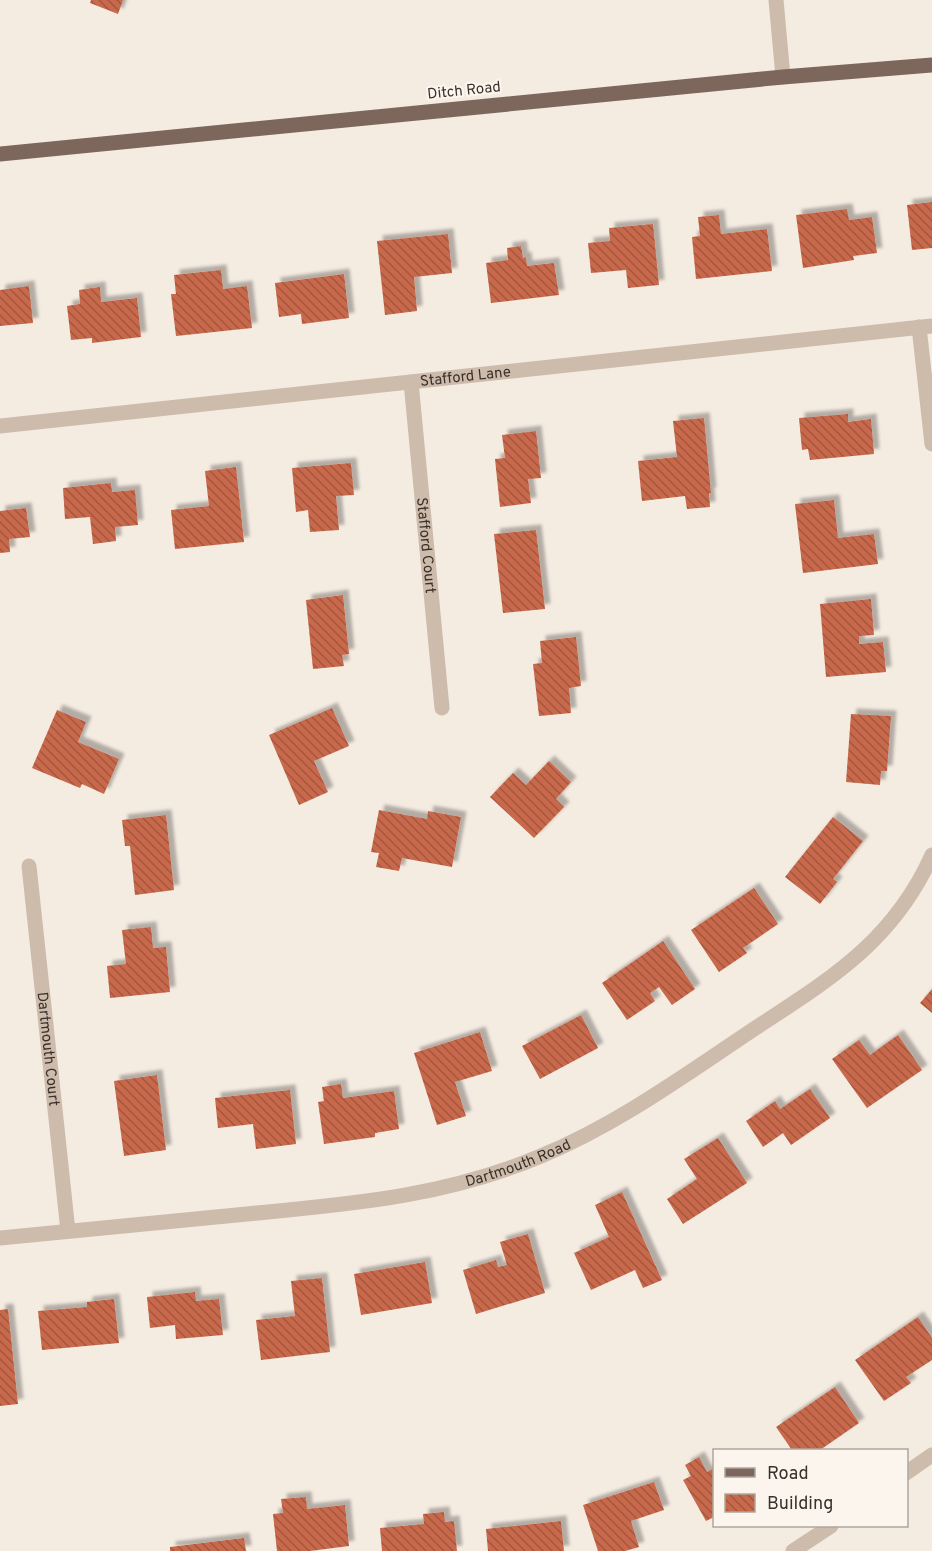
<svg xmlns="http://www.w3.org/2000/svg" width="932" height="1551" font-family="Overpass,sans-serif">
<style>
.building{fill:url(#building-back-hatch);filter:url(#shadow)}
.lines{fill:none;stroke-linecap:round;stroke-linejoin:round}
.minor{stroke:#cdbbac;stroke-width:15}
.major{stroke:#7d675c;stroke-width:15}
.labels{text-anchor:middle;stroke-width:4.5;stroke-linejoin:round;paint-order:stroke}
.street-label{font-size:15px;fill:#3b302b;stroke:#fbf5ee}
</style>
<defs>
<pattern id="building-back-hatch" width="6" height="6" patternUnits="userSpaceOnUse" patternTransform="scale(1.5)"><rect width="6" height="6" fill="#c8694b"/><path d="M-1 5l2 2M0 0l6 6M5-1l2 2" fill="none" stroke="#a4573f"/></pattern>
<filter id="shadow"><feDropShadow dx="5.5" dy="-5.5" stdDeviation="1.5" flood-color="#0004"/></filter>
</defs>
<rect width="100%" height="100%" fill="#f4ebe1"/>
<path class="building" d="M91 0H123L118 14 90 3Z
M932 202V248L912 250 907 205Z
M847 209 849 220 872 217 877 253 853 256 854 260 803 268 796 215Z
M719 215 721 234 767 229 772 271 696 279 692 237 700 236 698 217Z
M653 224 659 285 628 288 626 270 591 273 588 243 610 241 609 228Z
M448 234 452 273 414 277 417 311 385 315 377 241Z
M521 246 523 258 526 257 527 266 554 263 559 295 491 303 486 263 508 260 507 248Z
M221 270 223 289 247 286 252 328 176 336 171 294H176L174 275Z
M344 274 349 318 302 324 301 314 279 317 275 283Z
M29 286 33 323 0 326V290Z
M100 287 101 302 137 298 141 337 92 343V338L71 340 67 306 80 304 79 290Z
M848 414V422L871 419 874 454 810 460 808 449 802 450 799 418Z
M704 418 711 493H709L710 507 687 509 685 496 642 501 638 461 677 457 673 421Z
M536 431 541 478 528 479 531 503 500 507 495 459 505 458 502 435Z
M351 463 354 495 336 496 339 530 310 532 308 510 296 512 292 468Z
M236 467 244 542 175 549 171 510 209 506 205 471Z
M111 483 112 492 135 490 138 525 115 527 116 541 93 544 90 517 65 519 63 488Z
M834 500 838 538 874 534 878 564 803 573 795 504Z
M26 508 30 537 9 539 10 552 0 553V511Z
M536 530 545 609 503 613 494 534Z
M343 595 349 654 342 655 344 666 313 669 306 600Z
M871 599 874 635 859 636V644L883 642 886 672 826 677 820 604Z
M576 637 581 686 569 688 571 713 539 716 533 664 542 663 540 641Z
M332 708 349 746 314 761 328 792 299 805 269 735Z
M57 710 86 722 78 742 119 759 104 794 82 784 80 788 32 768Z
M851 714 891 716 887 771H881L880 785 846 782Z
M549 761 571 782 556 799 564 807 534 838 490 797 513 773 526 785Z
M379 810 427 819 428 811 461 817 452 867 402 858 399 871 376 867 379 853 371 852Z
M166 815 174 890 135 895 130 846H125L122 820Z
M833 817 863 841 833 879 837 882 820 904 785 877Z
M754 888 778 924 743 948 747 953 719 972 691 930Z
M151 927 153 948 166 947 170 992 110 998 107 966 126 964 122 930Z
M663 941 695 989 672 1005 659 987 650 993 655 1001 627 1020 602 983Z
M932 989V1013L920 1003Z
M581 1015 598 1048 540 1079 522 1046Z
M480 1032 492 1071 455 1082 466 1116 437 1125 414 1053Z
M898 1035 922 1070 867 1108 832 1059 859 1040 870 1055Z
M157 1075 166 1150 124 1156 114 1081Z
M341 1084 343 1098 394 1091 399 1129 375 1133V1137L324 1144 318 1102 324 1101 322 1087Z
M810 1089 830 1118 791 1145 783 1133 763 1147 746 1121 775 1101 780 1109Z
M290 1090 296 1144 256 1149 253 1124 218 1128 215 1098Z
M718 1138 747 1183 683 1224 667 1199 697 1179 684 1159Z
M622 1192 662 1280 643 1288 635 1270 591 1290 574 1253 609 1237 595 1205Z
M528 1234 545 1293 476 1314 463 1270 496 1260 498 1267 507 1265 500 1242Z
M425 1262 432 1303 361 1315 354 1274Z
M322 1278 330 1352 261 1360 256 1320 295 1316 291 1281Z
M195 1292 196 1301 219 1299 223 1335 176 1339 175 1325 150 1328 147 1297Z
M114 1299 119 1343 42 1350 38 1311 87 1307V1302Z
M8 1309 18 1404 0 1406V1310Z
M918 1317 932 1338V1360L906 1377 911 1383 884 1401 855 1360Z
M835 1387 859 1423 820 1450H792L776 1427Z
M699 1457 707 1472 714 1468V1517L706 1521 683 1480 691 1476 685 1465Z
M654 1482 664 1510 631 1521 639 1547 625 1551H598L583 1505Z
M306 1497 307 1509 345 1505 349 1546 310 1551H277L273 1514 283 1513 281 1499Z
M444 1512 445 1522 454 1521 457 1551H382L380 1528 424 1524 423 1514Z
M561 1521 564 1551H488L486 1529Z
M244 1538 246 1551H170V1547Z"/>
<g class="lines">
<g class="minor">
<path d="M776 0 783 77"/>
<path d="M919 327 932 444"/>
<path id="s1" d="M411 382 442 708"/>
<path id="s2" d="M0 426 932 326"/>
<path id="s3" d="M29 866 68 1231"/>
<path id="s4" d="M0 1238C82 1230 165 1222 247 1214 350 1204 444 1197 541 1156 618 1124 685 1075 754 1029 830 979 893 942 932 855"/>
<path d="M906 1473 932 1455"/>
<path d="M793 1551 831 1526"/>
</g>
<path class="major" d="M0 154 783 77 932 65"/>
</g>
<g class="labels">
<g class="street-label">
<text transform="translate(464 90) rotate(-6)" y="5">Ditch Road</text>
<text dy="5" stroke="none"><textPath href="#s2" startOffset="468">Stafford Lane</textPath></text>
<text dy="5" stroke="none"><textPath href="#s1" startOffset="164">Stafford Court</textPath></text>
<text dy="5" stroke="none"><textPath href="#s3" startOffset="184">Dartmouth Court</textPath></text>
<text dy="5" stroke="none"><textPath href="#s4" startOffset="525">Dartmouth Road</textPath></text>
</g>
</g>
<rect x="713" y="1449" width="195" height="78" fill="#fbf5ee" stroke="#aea6a0" stroke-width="1.5"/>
<rect x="725" y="1468" width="30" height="9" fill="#7d675c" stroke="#aea6a0" stroke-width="1.5"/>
<text x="767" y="1479" font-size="18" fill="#3b302b">Road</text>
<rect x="725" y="1494" width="30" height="18" fill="url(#building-back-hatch)" stroke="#aea6a0" stroke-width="1.5"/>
<text x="767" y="1509" font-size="18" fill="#3b302b">Building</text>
</svg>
